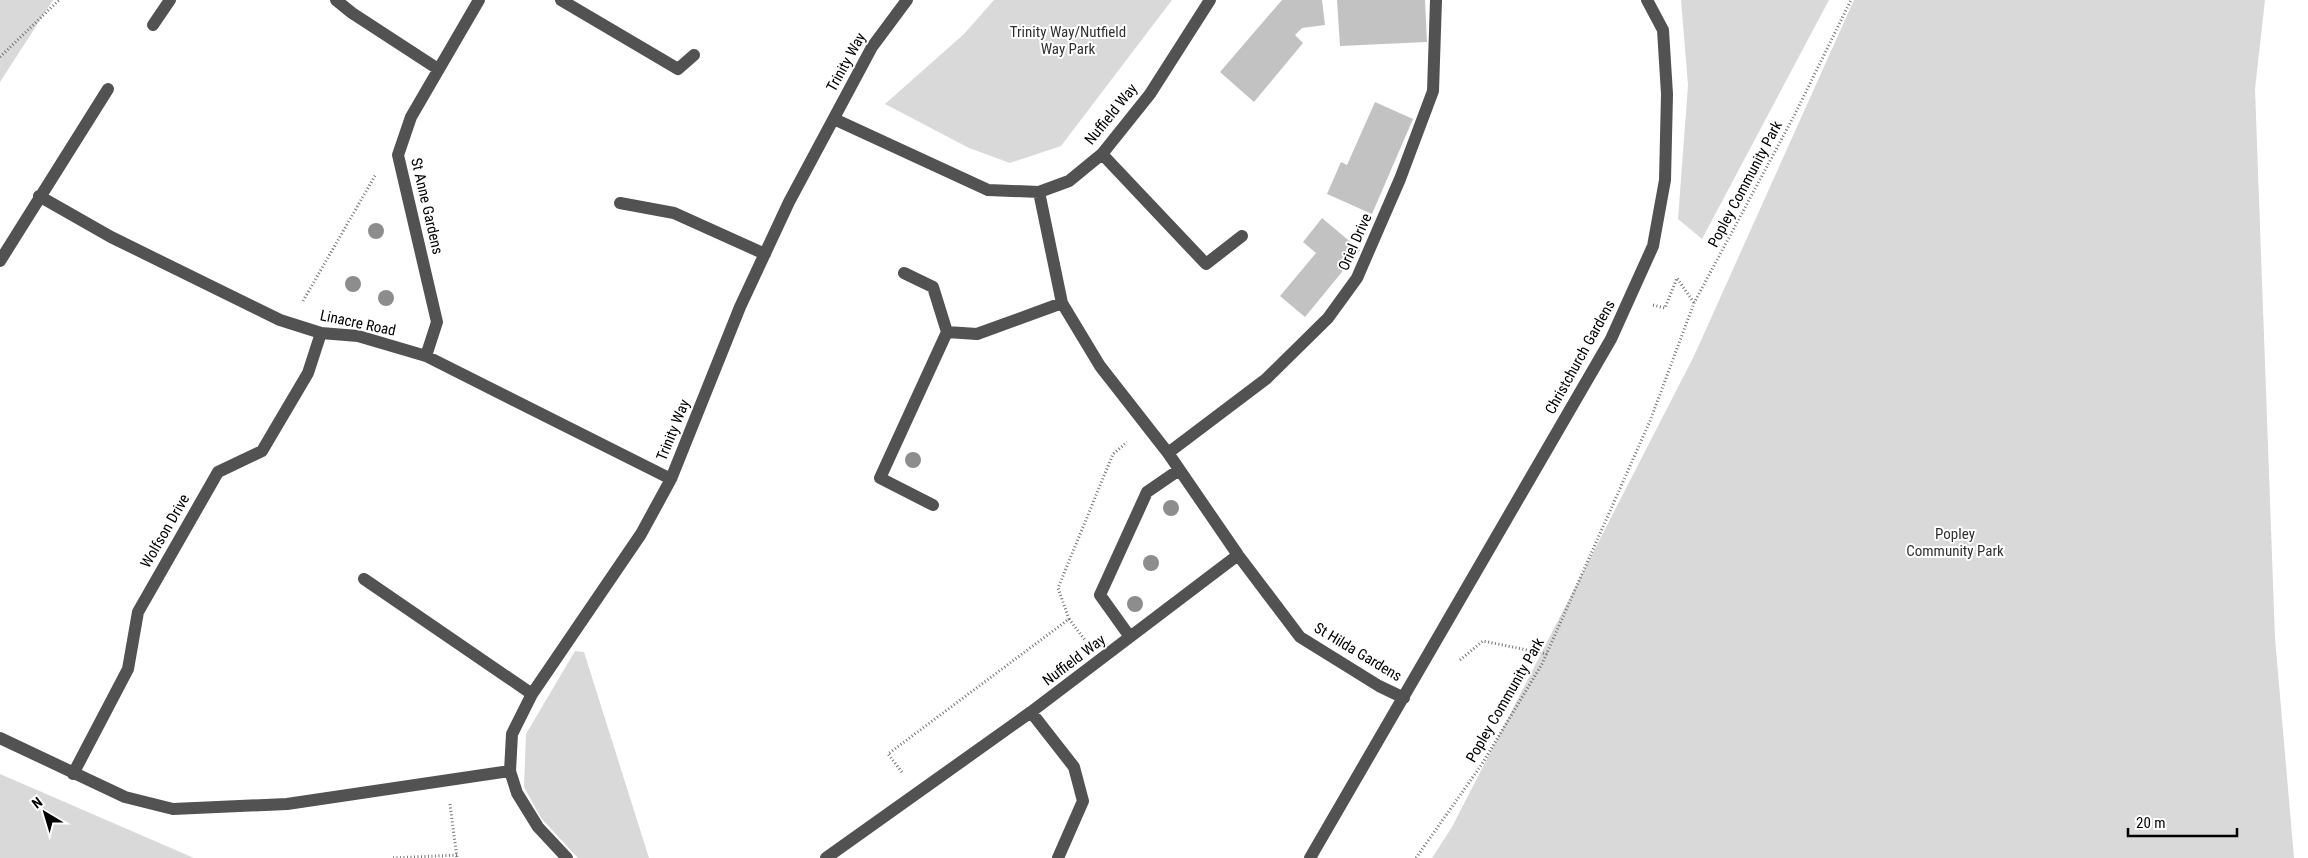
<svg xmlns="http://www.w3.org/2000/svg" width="2308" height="858" font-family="'Roboto Condensed',sans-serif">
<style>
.green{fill:#d9d9d9}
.building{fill:#c2c2c2}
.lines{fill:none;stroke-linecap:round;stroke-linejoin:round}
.path{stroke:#747474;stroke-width:3;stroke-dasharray:1 2.5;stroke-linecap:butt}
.minor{stroke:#525252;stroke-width:12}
.tree{fill:#8d8d8d}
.labels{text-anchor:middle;stroke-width:4;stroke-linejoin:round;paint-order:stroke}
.park-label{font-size:15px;fill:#303030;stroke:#fff}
.street-label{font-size:15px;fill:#000;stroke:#fff}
</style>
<rect width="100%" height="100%" fill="#fff"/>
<path class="green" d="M0 0H53L0 82Z
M994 0H1172L1061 146 1010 163 969 148 885 104 964 34Z
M1681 0H1829L1702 239 1678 219 1688 85Z
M1854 0H2265L2255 89 2275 638 2294 858H1432L1452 827 1694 356Z
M575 651 584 652 649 858H578L541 818 524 787 526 734Z
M0 774 194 858H0Z"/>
<path class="building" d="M1282 0H1322L1325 25 1302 28 1295 35 1303 43 1254 102 1220 72Z
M1337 0H1425L1427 42 1340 46Z
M1375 102 1413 119 1372 214 1327 194 1341 162 1347 165Z
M1322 218 1360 250 1305 317 1280 296 1316 253 1303 242Z"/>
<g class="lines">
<path class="path" d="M0 57 59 0
M303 301 376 174
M1653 305 1665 308 1677 278 1694 303
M1069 619 1085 640
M1460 660 1483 641 1547 654
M902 772 888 754 1069 619 1058 588 1113 454 1127 442
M450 804 457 858
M393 858 457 855
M1416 858 1482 764 1542 664 1650 421 1694 303 1795 114 1851 0"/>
<path class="minor" d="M336 0 352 13 438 69
M561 0 678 69 694 55
M153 25 170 0
M834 119 988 190 1039 192 1069 181 1102 154 1150 94 1210 0
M1102 154 1206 264 1242 236
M1039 192 1062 303 1100 366 1168 453 1238 555 1300 637 1379 686 1404 698
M39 196 111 237 280 320 321 333 358 336 426 356 671 479
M620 203 674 213 765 254
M0 261 108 89
M904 273 933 287 947 332 880 478 933 505
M947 332 977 334 1062 303
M426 356 437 322 398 155 411 117 479 0
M1168 453 1266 379 1328 318 1357 278 1400 179 1433 91 1436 0
M364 579 532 694
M1130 637 1100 595 1147 492 1179 470
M1031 712 1074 767 1083 801 1058 858
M0 738 125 797 173 809 287 804 510 771
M73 774 128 669 138 612 218 472 262 451 308 373 321 333
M567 858 538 827 517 793 510 771 512 734 532 694 641 534 671 479 740 307 789 202 872 47 907 0
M826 858 1031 712 1238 555
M1310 858 1611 339 1653 246 1665 180 1667 94 1663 30 1647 0"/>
</g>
<g class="tree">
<circle cx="376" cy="231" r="8"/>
<circle cx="353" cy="284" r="8"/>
<circle cx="386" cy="298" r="8"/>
<circle cx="913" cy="460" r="8"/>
<circle cx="1171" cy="508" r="8"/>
<circle cx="1151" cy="563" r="8"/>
<circle cx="1135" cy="604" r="8"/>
</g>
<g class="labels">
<g class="park-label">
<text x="1068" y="37">Trinity Way/Nutfield<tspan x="1068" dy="17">Way Park</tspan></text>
<text x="1955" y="539">Popley<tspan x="1955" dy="17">Community Park</tspan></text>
</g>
<g class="street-label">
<text transform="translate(846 62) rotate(-61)" y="5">Trinity Way</text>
<text transform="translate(1111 114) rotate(-51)" y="5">Nuffield Way</text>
<text transform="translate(1745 184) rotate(-62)" y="5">Popley Community Park</text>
<text transform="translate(427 206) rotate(77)" y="5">St Anne Gardens</text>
<text transform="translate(1355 242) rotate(-66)" y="5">Oriel Drive</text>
<text transform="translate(358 323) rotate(12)" y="5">Linacre Road</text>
<text transform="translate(1580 357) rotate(-61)" y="5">Christchurch Gardens</text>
<text transform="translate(673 430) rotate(-68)" y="5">Trinity Way</text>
<text transform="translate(165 531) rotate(-60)" y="5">Wolfson Drive</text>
<text transform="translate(1358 652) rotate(31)" y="5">St Hilda Gardens</text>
<text transform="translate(1074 660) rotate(-37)" y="5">Nuffield Way</text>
<text transform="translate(1505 700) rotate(-60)" y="5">Popley Community Park</text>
</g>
</g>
<g transform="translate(45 813) rotate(322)" stroke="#ffffff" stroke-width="4" paint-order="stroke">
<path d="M0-4L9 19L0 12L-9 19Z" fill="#000000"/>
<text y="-8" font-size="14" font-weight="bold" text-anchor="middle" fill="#000000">N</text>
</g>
<path d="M2128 828v8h109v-8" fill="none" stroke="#000000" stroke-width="2.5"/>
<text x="2136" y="828" font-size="15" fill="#000000" stroke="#ffffff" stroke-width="4" paint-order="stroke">20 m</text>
</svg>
